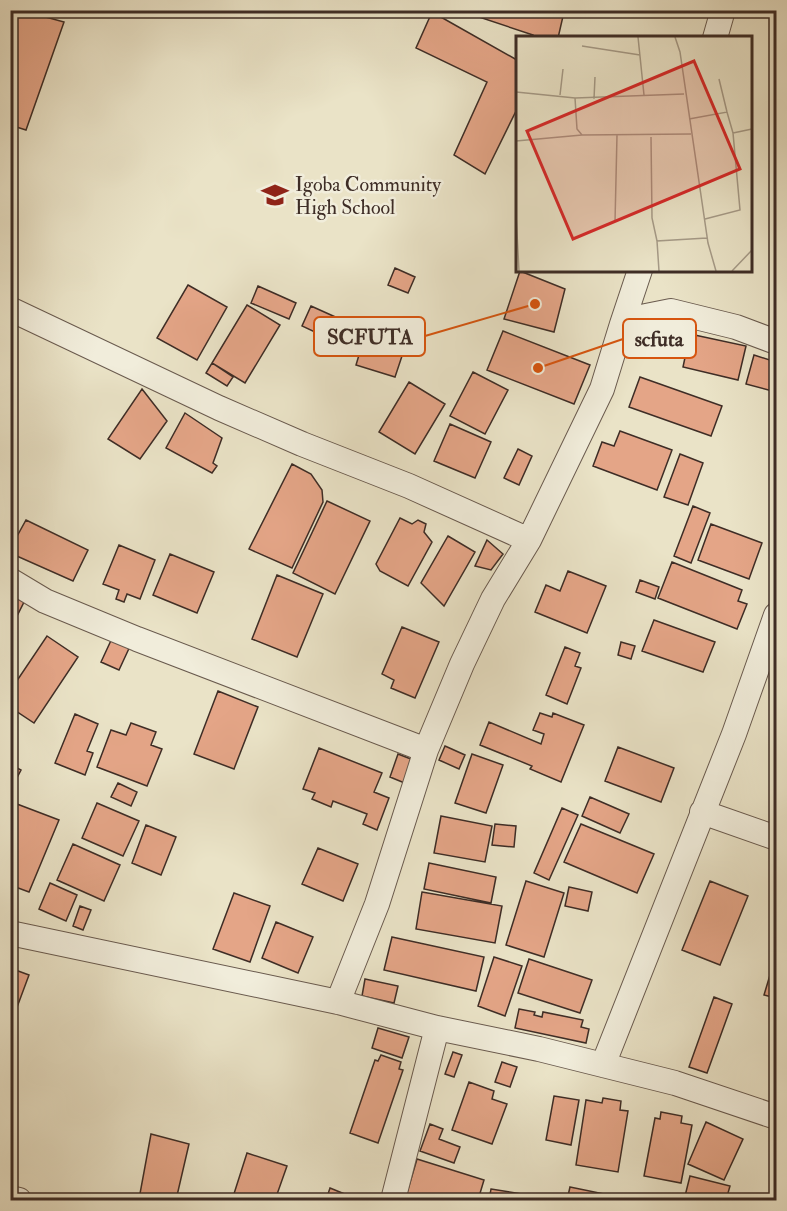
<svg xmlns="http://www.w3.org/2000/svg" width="787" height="1211" font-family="'IM FELL Double Pica',serif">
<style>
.building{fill:#e4a587;stroke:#3e2d26;stroke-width:1.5}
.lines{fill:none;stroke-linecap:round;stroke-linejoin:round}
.street-casing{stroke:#695a4e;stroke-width:26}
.street{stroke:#f1eddb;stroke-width:24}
.labels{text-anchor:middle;stroke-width:5;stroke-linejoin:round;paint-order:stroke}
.poi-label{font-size:20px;fill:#3e2d26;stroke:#f1eddb;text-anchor:start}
.inset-road{fill:none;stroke:#a59a87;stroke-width:1.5}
.view{fill:#d62828;fill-opacity:0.15;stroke:#d62828;stroke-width:3}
.inset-edge{fill:none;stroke:#3e2d26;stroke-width:3}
.leader{fill:none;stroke:#d7550f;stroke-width:2}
.callout-dot{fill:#d7550f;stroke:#f1eddb;stroke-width:2}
.callout{fill:#f1eddb;stroke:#d7550f;stroke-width:2}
.callout-label{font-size:21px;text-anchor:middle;font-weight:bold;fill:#3e2d26}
</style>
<rect width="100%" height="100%" fill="#eae3c7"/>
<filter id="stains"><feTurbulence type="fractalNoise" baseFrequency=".00333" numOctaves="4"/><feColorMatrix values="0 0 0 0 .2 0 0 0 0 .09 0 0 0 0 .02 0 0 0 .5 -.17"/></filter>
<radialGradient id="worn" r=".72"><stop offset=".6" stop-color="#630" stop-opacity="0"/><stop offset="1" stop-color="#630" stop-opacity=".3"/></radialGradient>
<path class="building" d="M20 10 64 22 26 130 10 125V36Z
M458 10H559L564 12 558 38H532L533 35Z
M432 12 517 60V109L485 174 454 155 487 82 416 48Z
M395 268 415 277 408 293 388 285Z
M520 271 565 289 554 332 504 319Z
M188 285 227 307 197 360 157 338Z
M258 286 296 303 289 319 251 303Z
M247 305 280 325 245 383 212 363Z
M311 306 362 329 353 350 302 326Z
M503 331 590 365 574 404 487 370Z
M690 334 746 346 738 380 683 367Z
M365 335 405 347 395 377 356 365Z
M754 355 776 362V392L746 384Z
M212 363 233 377 227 386 206 373Z
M473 372 508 390 485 434 450 416Z
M640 377 722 406 711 436 629 407Z
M409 382 445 404 415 454 379 432Z
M142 389 167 421 140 459 108 439Z
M185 413 222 438 213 463 217 466 212 473 166 448Z
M450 424 491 442 475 478 434 461Z
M620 431 672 450 657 490 593 466 602 442 614 446Z
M518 449 532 456 519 485 504 478Z
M680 454 703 463 688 505 664 497Z
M292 464 311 474 322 490 323 502 292 568 249 549Z
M327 501 370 521 335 594 293 573Z
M693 506 710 513 691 563 674 556Z
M400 518 412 524 418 520 426 524 424 532 432 542 408 586 380 571 376 564Z
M26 520 88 550 73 581 10 553V549Z
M711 524 762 543 749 579 698 560Z
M448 536 475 552 444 606 421 583Z
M487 540 503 554 491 570 475 566Z
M119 545 155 560 140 599 127 594 124 602 116 599 119 590 103 584Z
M170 554 214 572 197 613 153 595Z
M672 562 742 590 738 601 747 604 737 629 658 598Z
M568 571 606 586 587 633 535 612 546 585 560 591Z
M277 575 323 594 297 657 252 639Z
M640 580 659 587 655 599 636 592Z
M10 593 25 600 15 620 10 618Z
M654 620 715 642 703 672 642 651Z
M402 627 439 642 415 698 391 688 394 680 382 674Z
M114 634 132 642 119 670 101 662Z
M47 636 78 657 34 723 10 707V691Z
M621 642 635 646 631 659 618 655Z
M565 647 580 653 575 666 581 668 567 704 546 695Z
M218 691 258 707 234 769 194 754Z
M540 713 552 717 553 713 584 725 561 782 530 769 532 766 480 745 489 722 541 744 544 734 533 730Z
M75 714 98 724 87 751 93 753 85 775 55 763Z
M131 723 156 732 151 745 162 749 147 786 97 767 111 730 126 735Z
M445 746 465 755 459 769 439 760Z
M618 747 674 768 661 802 605 781Z
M319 748 382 773 374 792 389 798 377 830 363 824 367 814 333 801 331 807 312 799 315 793 303 789Z
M398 754 416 761 407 784 390 777Z
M472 754 503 765 486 813 455 803Z
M10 764 21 770 10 791Z
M118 783 137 792 131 806 111 797Z
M590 797 629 814 620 833 582 816Z
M97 803 139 821 123 856 82 838Z
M17 804 59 820 29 892 10 885V820Z
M562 808 578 815 549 880 534 873Z
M441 816 492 826 485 862 434 853Z
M495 824 516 826 514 847 492 845Z
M581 824 654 854 637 893 564 862Z
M146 825 176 837 161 875 132 863Z
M73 844 120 865 104 901 57 880Z
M318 848 358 864 343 901 302 884Z
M429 863 496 877 491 903 424 889Z
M526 881 564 893 544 957 506 945Z
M710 881 748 896 720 965 682 950Z
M50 883 77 895 66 921 39 909Z
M569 887 592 892 588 911 565 906Z
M422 892 502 906 495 943 416 929Z
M234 893 270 906 250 962 213 949Z
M80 906 91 910 83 930 73 926Z
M276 922 313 937 298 973 262 958Z
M392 937 484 957 476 991 384 970Z
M494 957 522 966 505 1016 478 1006Z
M529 959 592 980 580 1013 518 993Z
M10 968 29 975 13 1018 10 1017Z
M770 975 776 977V998L764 995Z
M365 979 398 986 394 1003 362 996Z
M714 997 732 1004 707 1073 689 1067Z
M519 1009 535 1012 534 1015 542 1017 543 1012 583 1020 581 1027 589 1029 586 1043 515 1028Z
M378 1028 409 1037 402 1058 372 1048Z
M453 1052 462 1055 454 1077 445 1074Z
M381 1055 401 1062 399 1069 403 1070 378 1143 350 1133 375 1060 378 1061Z
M502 1062 517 1067 510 1087 495 1082Z
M469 1082 494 1091 492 1099 507 1104 492 1144 452 1130Z
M554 1096 579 1100 571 1145 546 1140Z
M603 1098 621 1101 620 1110 628 1111 618 1172 576 1165 586 1100 602 1103Z
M661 1112 682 1116 681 1123 692 1125 681 1183 644 1176 655 1118 660 1119Z
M706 1122 743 1139 724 1180 688 1164Z
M430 1124 443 1129 439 1139 460 1147 454 1163 420 1151Z
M151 1134 189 1144 176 1200 139 1199Z
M247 1153 287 1166 275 1200H232Z
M417 1159 484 1180 478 1200H421L406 1196Z
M690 1176 730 1186 726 1200H684Z
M570 1187 619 1197V1200H567Z
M330 1188 352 1197 351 1200H326Z
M491 1189 535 1196 534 1200H489Z
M307 1194 324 1200H305Z"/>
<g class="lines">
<defs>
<path id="street" d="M715 38 723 10
M10 309 219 408 302 444 409 486 529 540
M622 324 640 270
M10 580 45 601 137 639 426 750
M702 812 776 838
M10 933 338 1002 437 1028 539 1049 675 1083 776 1117
M338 1002 377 904 426 750 462 664 493 599 529 540 602 389 622 324 646 316 671 311 736 327 776 342
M603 1065 734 734 776 615
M10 1198 19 1200
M393 1200 437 1028"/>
</defs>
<use href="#street" class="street-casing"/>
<use href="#street" class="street"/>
</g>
<defs>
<symbol id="school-bare" viewBox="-9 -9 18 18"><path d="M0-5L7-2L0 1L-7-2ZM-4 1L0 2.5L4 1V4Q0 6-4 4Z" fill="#8f2418" stroke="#f1eddb" stroke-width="2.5" paint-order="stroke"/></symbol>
</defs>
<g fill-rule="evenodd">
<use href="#school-bare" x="256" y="176" width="38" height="38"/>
</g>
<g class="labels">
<g class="poi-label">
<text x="295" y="191">Igoba Community<tspan x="295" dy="23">High School</tspan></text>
</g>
</g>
<g transform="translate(516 36)">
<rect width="236" height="236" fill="#eae3c7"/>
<path class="inset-road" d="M122 1 128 59M159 1 164 16 192 207 200 235M66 10 124 19M203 43 211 76M0 56 59 62 168 58M44 59 47 33M59 62 61 93 66 99 175 98M78 63 79 41M173 83 211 76 217 97 224 174 189 183M217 97 236 93M135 101 136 182 141 205M0 105 66 99M0 178 3 235M99 186 101 99M143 235 141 205 191 202M216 235 236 214"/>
<path class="view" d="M178 25 224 133 57 203 11 95Z"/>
<rect width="236" height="236" class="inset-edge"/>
</g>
<path class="leader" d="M535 304L425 336M538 368L623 339"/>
<g class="callout-dot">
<circle cx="535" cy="304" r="6"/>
<circle cx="538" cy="368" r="6"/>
</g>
<g class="callout">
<rect x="314" y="317" width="111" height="39" rx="6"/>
<rect x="623" y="319" width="73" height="39" rx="6"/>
</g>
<g class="callout-label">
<text x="370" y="344">SCFUTA</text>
<text x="659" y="346">scfuta</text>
</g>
<rect width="787" height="1211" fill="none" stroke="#eae3c7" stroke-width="36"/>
<rect x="12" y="12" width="763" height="1187" fill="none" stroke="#3e2d26" stroke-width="3"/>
<rect x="18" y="18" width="751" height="1175" fill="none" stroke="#3e2d26" stroke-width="1.5"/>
<rect width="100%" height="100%" filter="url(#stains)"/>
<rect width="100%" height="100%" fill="url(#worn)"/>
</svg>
